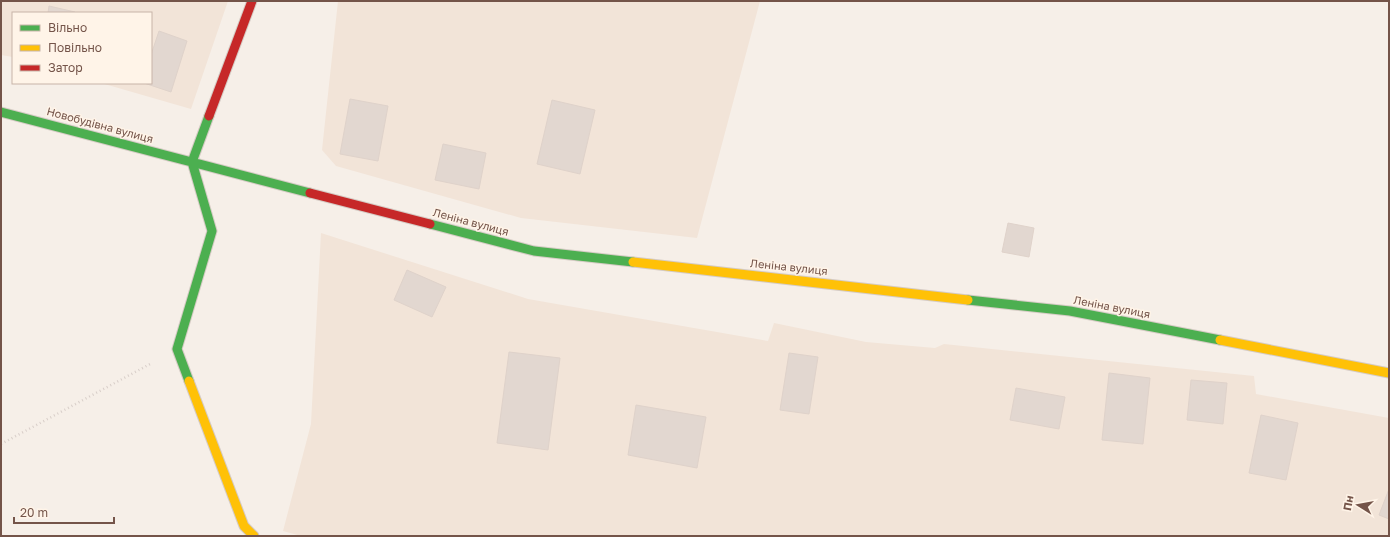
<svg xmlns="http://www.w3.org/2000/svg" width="1390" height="537" font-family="'Golos Text',sans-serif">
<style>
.residential{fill:#f2e4d8}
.building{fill:#e2d7d0;stroke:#dfd2ca}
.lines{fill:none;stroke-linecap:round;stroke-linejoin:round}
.fast-casing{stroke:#d5cbc4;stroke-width:11}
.slow-casing{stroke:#d5cbc4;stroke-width:11}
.jam-casing{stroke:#d5cbc4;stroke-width:11}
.path{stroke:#d8cec9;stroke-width:2.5;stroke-dasharray:1 3;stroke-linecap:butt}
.fast{stroke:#4caf50;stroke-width:9}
.slow{stroke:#ffc107;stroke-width:9}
.jam{stroke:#c62828;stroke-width:9}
.labels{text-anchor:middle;stroke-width:3;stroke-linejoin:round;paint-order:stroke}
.street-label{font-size:11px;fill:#745449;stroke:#fff4e8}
</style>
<rect width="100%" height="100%" fill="#f6efe8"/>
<path class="residential" d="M1 1H228L191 109 101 83H151V13H13V57L1 55Z
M338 1H760L697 238 521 218 336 166 322 150Z
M321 233 528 299 768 341 774 323 866 342 935 348 944 344 1254 376 1256 394 1389 418V536H301L283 531 311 424Z"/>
<path class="building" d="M49 6 75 12V13H48Z
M159 31 187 41 171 92 144 83H151V55Z
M350 99 388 106 378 161 340 154Z
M552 100 595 110 580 174 537 164Z
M443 144 486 153 479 189 435 180Z
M1008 223 1034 228 1029 257 1002 252Z
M407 270 446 287 432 317 394 300Z
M509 352 560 358 548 450 497 443Z
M789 353 818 357 809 414 780 410Z
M1109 373 1150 378 1143 444 1102 440Z
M1191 380 1227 383 1223 424 1187 420Z
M1016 388 1065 397 1059 429 1010 420Z
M636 405 706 417 697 468 628 455Z
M1261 415 1298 423 1286 480 1249 473Z
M1389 489V519L1379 515Z"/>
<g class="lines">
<defs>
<path id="fast" d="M1 112 310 193
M430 224 534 251 633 262
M968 300 1070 311 1220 340
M189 381 177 349 212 231 192 162 209 116"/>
<path id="slow" d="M633 262 968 300
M1220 340 1389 373
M189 381 244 526 254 536"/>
<path id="jam" d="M209 116 252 1
M310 193 430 224"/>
</defs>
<use href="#fast" class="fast-casing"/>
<use href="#slow" class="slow-casing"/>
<use href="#jam" class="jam-casing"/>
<path class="path" d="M1 444 152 363"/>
<use href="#fast" class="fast"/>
<use href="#slow" class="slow"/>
<use href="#jam" class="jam"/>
</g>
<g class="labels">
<g class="street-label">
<text transform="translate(100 125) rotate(15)" y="4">Новобудівна вулиця</text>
<text transform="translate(471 222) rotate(15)" y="4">Леніна вулиця</text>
<text transform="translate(789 267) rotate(6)" y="4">Леніна вулиця</text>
<text transform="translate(1112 307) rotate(11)" y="4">Леніна вулиця</text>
</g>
</g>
<rect width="1390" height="537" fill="none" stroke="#745449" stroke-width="4"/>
<rect x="12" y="12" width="140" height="72" fill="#fff4e8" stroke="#c7b4a8"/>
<rect x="20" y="25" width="20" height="6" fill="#4caf50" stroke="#c7b4a8"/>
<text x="48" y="32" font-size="12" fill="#745449">Вільно</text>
<rect x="20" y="45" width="20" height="6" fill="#ffc107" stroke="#c7b4a8"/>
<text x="48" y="52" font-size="12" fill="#745449">Повільно</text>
<rect x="20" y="65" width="20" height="6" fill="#c62828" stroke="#c7b4a8"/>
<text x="48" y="72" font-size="12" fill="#745449">Затор</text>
<g transform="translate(1358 505) rotate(281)" stroke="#fff4e8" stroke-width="3" paint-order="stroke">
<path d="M0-3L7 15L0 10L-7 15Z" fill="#745449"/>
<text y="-6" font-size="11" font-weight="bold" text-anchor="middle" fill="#745449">Пн</text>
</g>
<path d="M14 517v6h100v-6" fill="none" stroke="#745449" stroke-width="2"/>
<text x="20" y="517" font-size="12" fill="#745449" stroke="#fff4e8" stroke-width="3" paint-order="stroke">20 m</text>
</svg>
